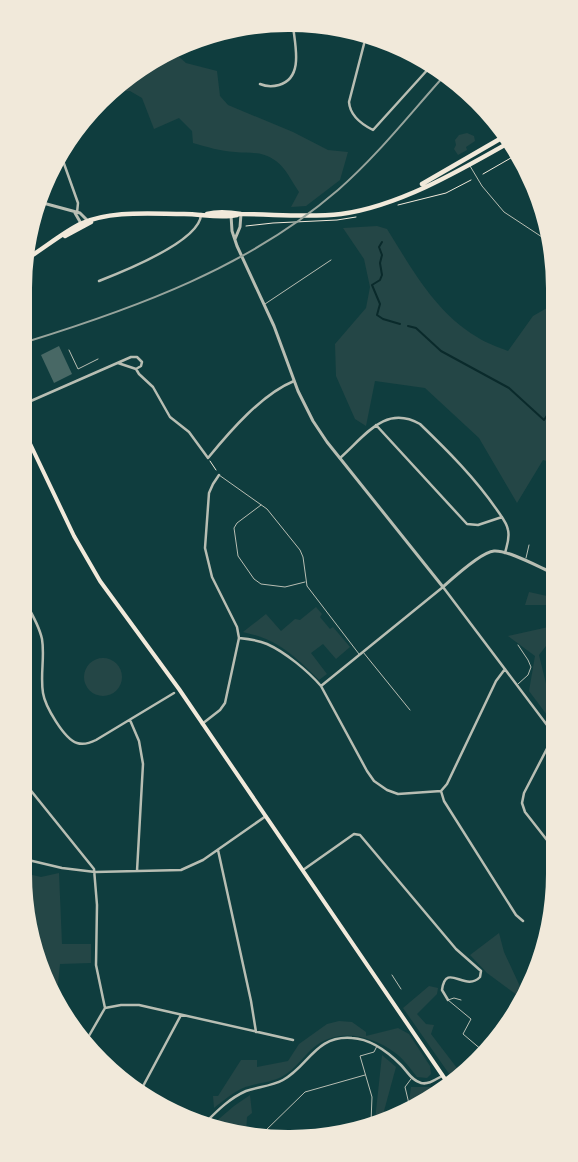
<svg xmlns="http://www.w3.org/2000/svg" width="578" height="1162" font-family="Rubik,sans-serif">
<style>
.green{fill:#244646}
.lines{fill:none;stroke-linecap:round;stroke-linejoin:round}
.stream{stroke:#0a2a2b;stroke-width:2}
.building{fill:#486865}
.path{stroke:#f1e9da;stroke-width:1}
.service{stroke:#b8beb3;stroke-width:1}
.minor{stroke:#b8beb3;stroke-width:2.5}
.tertiary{stroke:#b8beb3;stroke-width:3}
.secondary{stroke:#f1e9da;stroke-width:4}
.primary{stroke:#f1e9da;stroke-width:4.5}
.rail{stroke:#97a49c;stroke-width:2}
</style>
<rect width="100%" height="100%" fill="#0f3d3e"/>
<path class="green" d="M176 54 186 63 217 71 220 96 228 105 293 132 328 150 348 152 340 180 306 206 291 207 299 192C292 182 286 168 276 161 261 150 251 154 235 152 220 151 207 147 193 143L192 131 179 118 154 129 142 98 130 91H113Z
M467 133 474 136 475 141 466 147 467 150 458 155 454 149 456 145 455 140 459 135Z
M377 226 387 229C412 269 435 312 477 337 486 343 498 347 508 351L533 316 547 308 552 292 553 463 543 460 517 503 479 438 425 388 375 381 366 426 355 419 336 376 335 344 366 308 370 287 364 259 343 228Z
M529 592 547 596 548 599 553 600V606L549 605H525Z
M316 607 322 614 320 617 330 629 333 627 350 647 336 659 323 644 311 653 327 674 319 680C304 665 286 647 266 639 259 636 251 634 243 632L266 614 281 631 295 619 300 620Z
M553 626V644L546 646 539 655 551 704 547 715 529 691 535 656 508 636Z
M84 677a19 19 0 1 1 38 0a19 19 0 1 1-38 0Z
M24 873 41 877 59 873 62 944H91V963L60 964 57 994 38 958Z
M499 933 504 952 524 995 521 998 487 973 470 955Z
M429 986 438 988 437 994 417 1014 426 1024 434 1025 431 1034 460 1072 452 1078 403 1008Z
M339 1021 352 1022 366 1032V1036L398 1028 409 1034 430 1066 431 1074 427 1078 417 1077C410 1068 403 1058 394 1052 371 1035 337 1027 313 1048 303 1057 295 1069 283 1076 271 1083 255 1083 243 1088 232 1093 223 1101 214 1108L213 1096H218L241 1060H257V1067L288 1061 299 1044 327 1024Z
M382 1055 396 1067 384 1111 390 1116 375 1120Z
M411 1087H437L438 1088 408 1110Z
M250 1095 252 1113 247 1117 246 1133H237L213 1124 234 1106Z"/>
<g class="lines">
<path class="stream" d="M382 242 379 247 382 255 380 263 382 275 380 280 372 285 380 304 377 315 383 319 400 324
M408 326 416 328 441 351 509 388 544 420 548 414 552 416"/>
</g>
<path class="building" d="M59 346 72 374 54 383 41 355Z"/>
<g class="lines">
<path class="path" d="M483 174 516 155
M398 205 446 193 471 180
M246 226 273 223 337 220 356 217
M210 461 216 470"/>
<path class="service" d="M470 166 482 186 504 212 542 237
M265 304 331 260
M69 350 78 369 98 359
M219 475 267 509 300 550 303 557 307 586 359 654
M261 505 237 523 234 528 238 556 254 579 261 584 285 587 305 582
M526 558 529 545
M363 652 410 710
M518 684 528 675 531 667 528 660 518 645
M392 975 401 989
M461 1000 454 998 448 1000 471 1019 463 1034 483 1051
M410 1108 405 1087 411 1079
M371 1122 372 1097 360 1056 374 1052 377 1046
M262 1134 305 1092 365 1075
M324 1136C334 1127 351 1122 364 1124"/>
<path class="minor" d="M364 44 349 102C350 116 361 124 373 130L430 67
M260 84C267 87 272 87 279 85 304 78 295 45 293 26
M62 158 78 203 77 213
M99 281C122 272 201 241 201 214
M136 369 139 374 153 387 170 417 189 432 208 458C230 431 262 394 294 381
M24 404 131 357H137L142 362 141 366 136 369 118 363
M376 425 467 524 478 525 502 517
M340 458C365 436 385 404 420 424 448 451 475 478 497 510 501 516 507 523 508 530 510 538 507 545 505 553
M24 600C31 612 39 625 42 639 45 657 40 675 43 693 45 706 64 739 77 743 83 745 90 743 96 740L174 693
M239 638C249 639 258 640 267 644 285 652 308 671 321 686L367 771 374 781 387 790 398 794 441 791
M321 686 443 587 553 733
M130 720 139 741 143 764 137 871
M202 724 220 710 225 703 239 638 237 627 212 577 205 548 209 493 213 484 219 475
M553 737 524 793 522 803 525 812 554 849
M24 782 94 869 97 905 96 965 105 1008
M441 791 444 801 516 915 523 921
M441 791 447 784 496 681 505 669
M218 850 251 1001 256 1032
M24 859 62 868 95 872 181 870 203 860 266 816
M303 870 354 834 360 835 456 949 481 971 480 977C465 993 446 961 442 990L448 1000
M105 1008 121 1005H139L293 1040
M86 1041 105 1008
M141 1090 181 1015
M206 1122C218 1110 230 1098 246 1091 258 1087 272 1086 283 1080 309 1066 315 1035 352 1038 371 1039 388 1052 401 1065 407 1071 412 1081 421 1083 429 1085 436 1079 442 1076"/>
<path class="tertiary" d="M43 203 80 213 89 222
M75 213 82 225
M231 215 232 231 237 246 274 326 298 391 313 421 327 442 443 587C453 578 481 552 494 551 508 550 539 567 553 573
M235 239 240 227 241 214"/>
<path class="secondary" d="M24 431 74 536 100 581 179 689 447 1082"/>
<path class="primary" d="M422 184 505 136
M207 214C218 211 229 212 241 214 274 214 307 218 341 214 399 206 459 171 510 142
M65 236 91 222
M28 258C44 248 64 232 80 224 111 210 151 214 184 214 202 214 220 219 237 215"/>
<path class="rail" d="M26 342C136 308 249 267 338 190 377 156 409 115 444 76"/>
</g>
<path d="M0 0H578V1162H0ZM288 32H290A256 256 0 0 1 546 288V874A256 256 0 0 1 290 1130H288A256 256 0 0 1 32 874V288A256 256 0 0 1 288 32Z" fill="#f1e9da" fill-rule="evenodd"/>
</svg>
